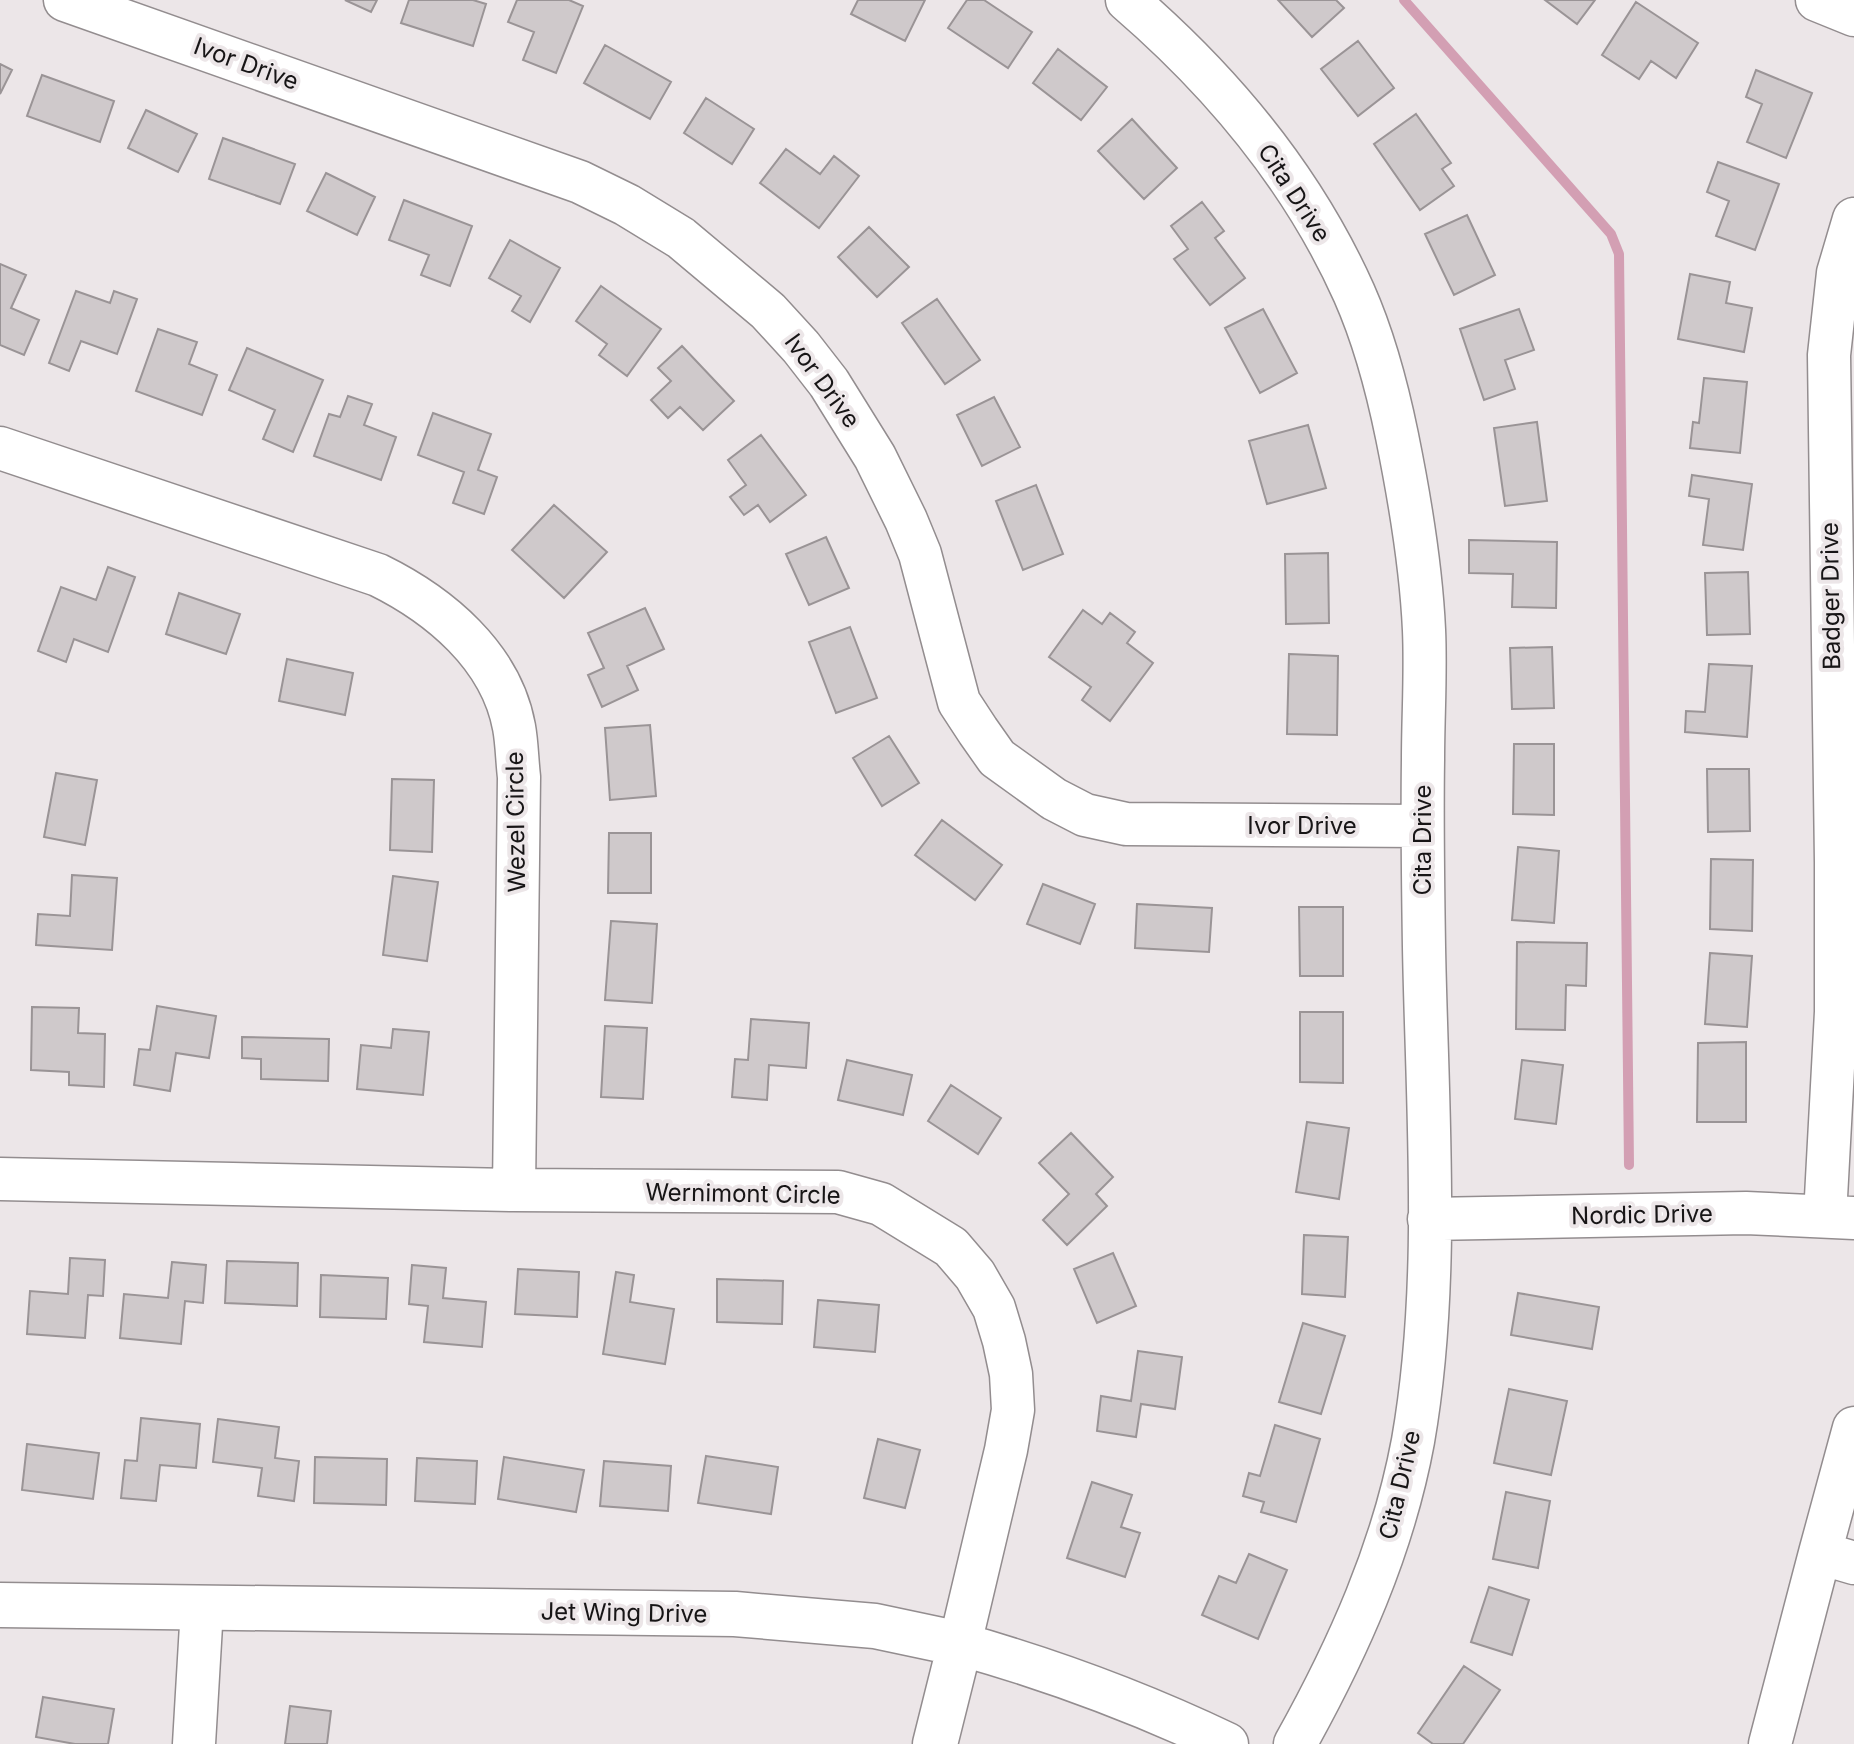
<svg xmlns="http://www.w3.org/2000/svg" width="1854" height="1744" font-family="Inter,sans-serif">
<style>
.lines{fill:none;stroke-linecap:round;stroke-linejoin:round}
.stream{stroke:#d39fb3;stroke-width:10}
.building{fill:#cfc9cb;stroke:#9a9496;stroke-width:2}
.minor-casing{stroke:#938d8f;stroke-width:45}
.major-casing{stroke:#938d8f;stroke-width:47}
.minor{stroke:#fff;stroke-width:42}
.major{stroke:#fff;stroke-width:44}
.labels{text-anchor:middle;stroke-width:8;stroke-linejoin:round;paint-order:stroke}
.street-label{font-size:24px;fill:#171516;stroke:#ece6e8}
</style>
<rect width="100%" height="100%" fill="#ece6e8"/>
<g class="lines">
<path class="stream" d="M1404 0 1611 234 1619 254 1629 1165"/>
</g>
<path class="building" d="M345 0H377L371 12Z
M409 0H473L486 4 473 46 401 23Z
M517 0H569L583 6 556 73 523 60 534 32 508 22Z
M858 0H925L905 41 851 14Z
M967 0H984L1032 32 1008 68 948 28Z
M1278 0H1336L1344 8 1312 37Z
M1545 0H1595L1577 24Z
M1636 2 1698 43 1676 78 1651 61 1639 79 1602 55Z
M1358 41 1394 88 1358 116 1321 69Z
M605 45 671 82 650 119 584 83Z
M1058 49 1107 87 1081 120 1033 83Z
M0 64 12 70 0 94Z
M1756 70 1812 93 1786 158 1747 142 1762 104 1746 97Z
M42 75 114 101 100 142 27 116Z
M706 98 754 129 732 164 684 133Z
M146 110 197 134 178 172 128 148Z
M1416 114 1451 163 1442 169 1454 186 1420 210 1374 144Z
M1132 119 1177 168 1144 199 1098 151Z
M223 138 295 164 280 204 209 179Z
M786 149 820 174 834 156 859 176 819 228 760 183Z
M1718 162 1779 184 1755 250 1716 236 1729 201 1707 192Z
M326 173 375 197 357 235 307 211Z
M404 200 472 226 450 286 421 275 429 255 389 240Z
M1202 202 1224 231 1215 238 1245 278 1210 305 1174 259 1188 249 1171 226Z
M1467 215 1495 275 1454 295 1425 234Z
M869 227 909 267 877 297 838 257Z
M510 240 560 268 530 322 512 311 521 296 489 278Z
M0 264 26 275 11 308 39 320 24 355 0 345Z
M1690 274 1730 282 1726 303 1752 308 1744 352 1678 339Z
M601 286 661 329 627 376 599 355 607 344 576 321Z
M76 291 110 303 114 291 137 299 117 354 81 341 69 371 49 363Z
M937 299 980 360 945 384 902 323Z
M1263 309 1297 373 1260 393 1225 328Z
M1519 309 1534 350 1505 360 1515 389 1484 400 1460 329Z
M158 329 197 342 189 364 217 375 202 415 136 391Z
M682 346 734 401 703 430 680 407 668 418 651 400 671 381 658 368Z
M247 348 323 380 293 452 263 439 275 410 229 390Z
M1704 378 1747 382 1740 453 1690 448 1693 422 1699 423Z
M348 396 372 404 364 425 396 437 381 480 314 456 329 414 340 417Z
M994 397 1020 447 982 466 957 415Z
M433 413 491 434 478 470 497 477 484 514 453 503 464 472 418 455Z
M1537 422 1547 501 1505 506 1494 428Z
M1308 425 1326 488 1267 504 1249 441Z
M761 435 806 495 770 522 758 505 744 515 730 497 746 485 728 460Z
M1692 475 1752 484 1743 550 1703 545 1709 499 1689 496Z
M1036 485 1063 554 1023 570 996 501Z
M554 505 607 552 564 598 512 550Z
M826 537 849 588 809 605 786 554Z
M1469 540 1557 542 1556 608 1512 607 1513 574 1469 573Z
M1328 553 1329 623 1286 624 1285 554Z
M108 567 135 577 108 652 74 639 66 662 38 651 61 587 96 600Z
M1748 572 1750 634 1707 635 1705 573Z
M179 593 240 614 226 654 166 634Z
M645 608 664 649 627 666 638 690 602 707 588 675 604 668 588 633Z
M1083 610 1102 624 1110 613 1135 632 1127 643 1153 663 1110 721 1082 700 1091 687 1049 657Z
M850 627 877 698 836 713 809 642Z
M1552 647 1554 708 1512 709 1510 648Z
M1289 654 1338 656 1337 735 1287 734Z
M287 659 353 673 345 715 279 701Z
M1709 664 1752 666 1747 737 1685 732 1686 711 1705 712Z
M650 725 656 796 610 800 605 728Z
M889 736 919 783 882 806 853 758Z
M1514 744H1554V815L1513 814Z
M1707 769H1749L1750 831 1708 832Z
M56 773 97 780 85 845 44 837Z
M392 779 434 780 432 852 390 850Z
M942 820 1002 865 975 900 915 855Z
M609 833H651V893H608Z
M1518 847 1559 851 1554 923 1512 920Z
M1711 859 1753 860 1752 931 1710 929Z
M72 875 117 878 112 950 36 945 38 914 70 916Z
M393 876 438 882 427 961 383 955Z
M1043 884 1095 904 1080 944 1027 924Z
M1137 904 1212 908 1209 952 1135 948Z
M1299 907H1343V976H1300Z
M611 921 657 924 652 1003 605 1000Z
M1517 942 1587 943 1586 986 1566 985 1565 1030 1516 1029Z
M1710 953 1752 956 1747 1027 1705 1024Z
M157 1006 216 1016 209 1058 176 1053 170 1091 134 1085 139 1049 150 1050Z
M32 1007 79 1008 78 1033 105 1034 104 1087 69 1085V1072L31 1070Z
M1300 1012H1343V1083L1300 1082Z
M751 1019 809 1023 806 1068 769 1065 767 1100 732 1097 735 1059 748 1060Z
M605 1026 647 1028 643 1099 601 1097Z
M393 1029 429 1032 423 1095 357 1089 361 1045 391 1048Z
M242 1037 329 1039 328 1081 261 1079V1059L242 1058Z
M1746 1042V1122H1697L1698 1043Z
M847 1060 912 1075 903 1115 838 1100Z
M1522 1060 1563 1065 1556 1124 1515 1119Z
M951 1085 1001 1118 978 1154 928 1121Z
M1307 1122 1349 1128 1339 1199 1296 1192Z
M1071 1133 1113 1177 1096 1194 1107 1206 1067 1245 1043 1220 1069 1194 1039 1163Z
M1304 1235 1348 1237 1345 1297 1302 1294Z
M1113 1253 1136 1306 1097 1323 1074 1269Z
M70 1258 105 1260 103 1296 88 1295 85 1338 27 1334 30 1291 68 1294Z
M227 1261 298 1263 297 1306 225 1303Z
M172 1262 206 1265 203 1303 185 1301 181 1344 120 1338 124 1294 168 1298Z
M412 1265 446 1268 443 1298 486 1302 482 1347 424 1342 428 1306 409 1304Z
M518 1269 579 1272 577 1317 515 1314Z
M616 1272 634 1275 630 1302 674 1309 665 1364 603 1354Z
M321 1275 388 1278 386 1319 320 1317Z
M717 1279 783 1281 782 1324 717 1322Z
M1518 1293 1599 1307 1592 1349 1511 1335Z
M818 1300 879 1305 875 1352 814 1347Z
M1303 1323 1345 1336 1321 1414 1279 1402Z
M1138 1351 1182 1357 1175 1409 1141 1404 1136 1437 1097 1431 1101 1396 1131 1401Z
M1509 1389 1567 1401 1551 1475 1494 1463Z
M141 1418 200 1424 196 1468 160 1465 156 1501 121 1498 125 1460 137 1461Z
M218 1419 279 1427 275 1458 299 1461 294 1501 258 1496 262 1468 213 1462Z
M1275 1425 1320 1439 1296 1522 1261 1512 1264 1502 1243 1496 1249 1473 1260 1476Z
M878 1439 920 1450 905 1508 864 1498Z
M27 1444 99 1453 93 1499 22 1490Z
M706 1456 778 1467 771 1514 698 1503Z
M315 1457 387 1459 386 1505 314 1503Z
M504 1457 584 1470 576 1512 498 1499Z
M417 1458 477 1461 475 1504 415 1501Z
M604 1461 671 1466 668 1511 600 1506Z
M1092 1482 1132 1495 1121 1527 1140 1533 1125 1577 1067 1558Z
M1506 1492 1550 1501 1538 1568 1493 1559Z
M1249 1554 1287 1570 1258 1639 1202 1615 1219 1576 1236 1583Z
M1489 1587 1529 1600 1512 1655 1471 1642Z
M1464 1666 1500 1690 1463 1744H1433L1418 1733Z
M43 1697 114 1709 108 1744H75L36 1737Z
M290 1706 331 1711 327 1744H285Z"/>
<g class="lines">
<defs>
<path id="minor" d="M65 0 580 182 627 205 681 238 768 311 801 347 829 383 875 457 906 520 920 554 959 702 978 731 997 758 1054 799 1085 815 1126 824 1422 826
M1127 0C1221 81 1303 179 1354 293 1374 338 1387 387 1397 436 1410 500 1421 564 1424 630 1426 673 1423 717 1423 760 1422 823 1423 885 1424 947 1427 1109 1441 1281 1413 1441 1393 1549 1348 1649 1295 1744
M1817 0 1854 15
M0 448 378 575C439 605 501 656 514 727 517 743 517 760 519 777L514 1190
M0 1179 514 1190 838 1192 881 1204 951 1247 975 1275 994 1308 1004 1341 1011 1374 1013 1410 1006 1450 960 1644C1052 1670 1141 1703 1227 1744
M1825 1216 1836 1012V862L1829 355 1838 273 1854 219
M1429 1219 1746 1213 1854 1218
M1820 1553 1854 1428
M194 1744 202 1608
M1770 1744 1820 1553 1854 1563"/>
<path id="major" d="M0 1605 735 1614 875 1626 960 1644 935 1744"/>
</defs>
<use href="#minor" class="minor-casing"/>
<use href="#major" class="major-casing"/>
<use href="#minor" class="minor"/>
<use href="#major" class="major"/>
</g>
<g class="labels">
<g class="street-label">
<text transform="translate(246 64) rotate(20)" y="8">Ivor Drive</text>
<text transform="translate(1294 193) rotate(57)" y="8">Cita Drive</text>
<text transform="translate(822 381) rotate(54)" y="8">Ivor Drive</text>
<text transform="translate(1831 596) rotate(-91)" y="8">Badger Drive</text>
<text transform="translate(516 822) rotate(-91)" y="8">Wezel Circle</text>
<text x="1302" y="834">Ivor Drive</text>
<text transform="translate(1423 840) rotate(-90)" y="8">Cita Drive</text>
<text transform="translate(743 1194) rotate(1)" y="8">Wernimont Circle</text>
<text transform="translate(1642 1215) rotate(-1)" y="8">Nordic Drive</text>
<text transform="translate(1400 1485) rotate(-77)" y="8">Cita Drive</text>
<text transform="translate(624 1613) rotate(1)" y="8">Jet Wing Drive</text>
</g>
</g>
</svg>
